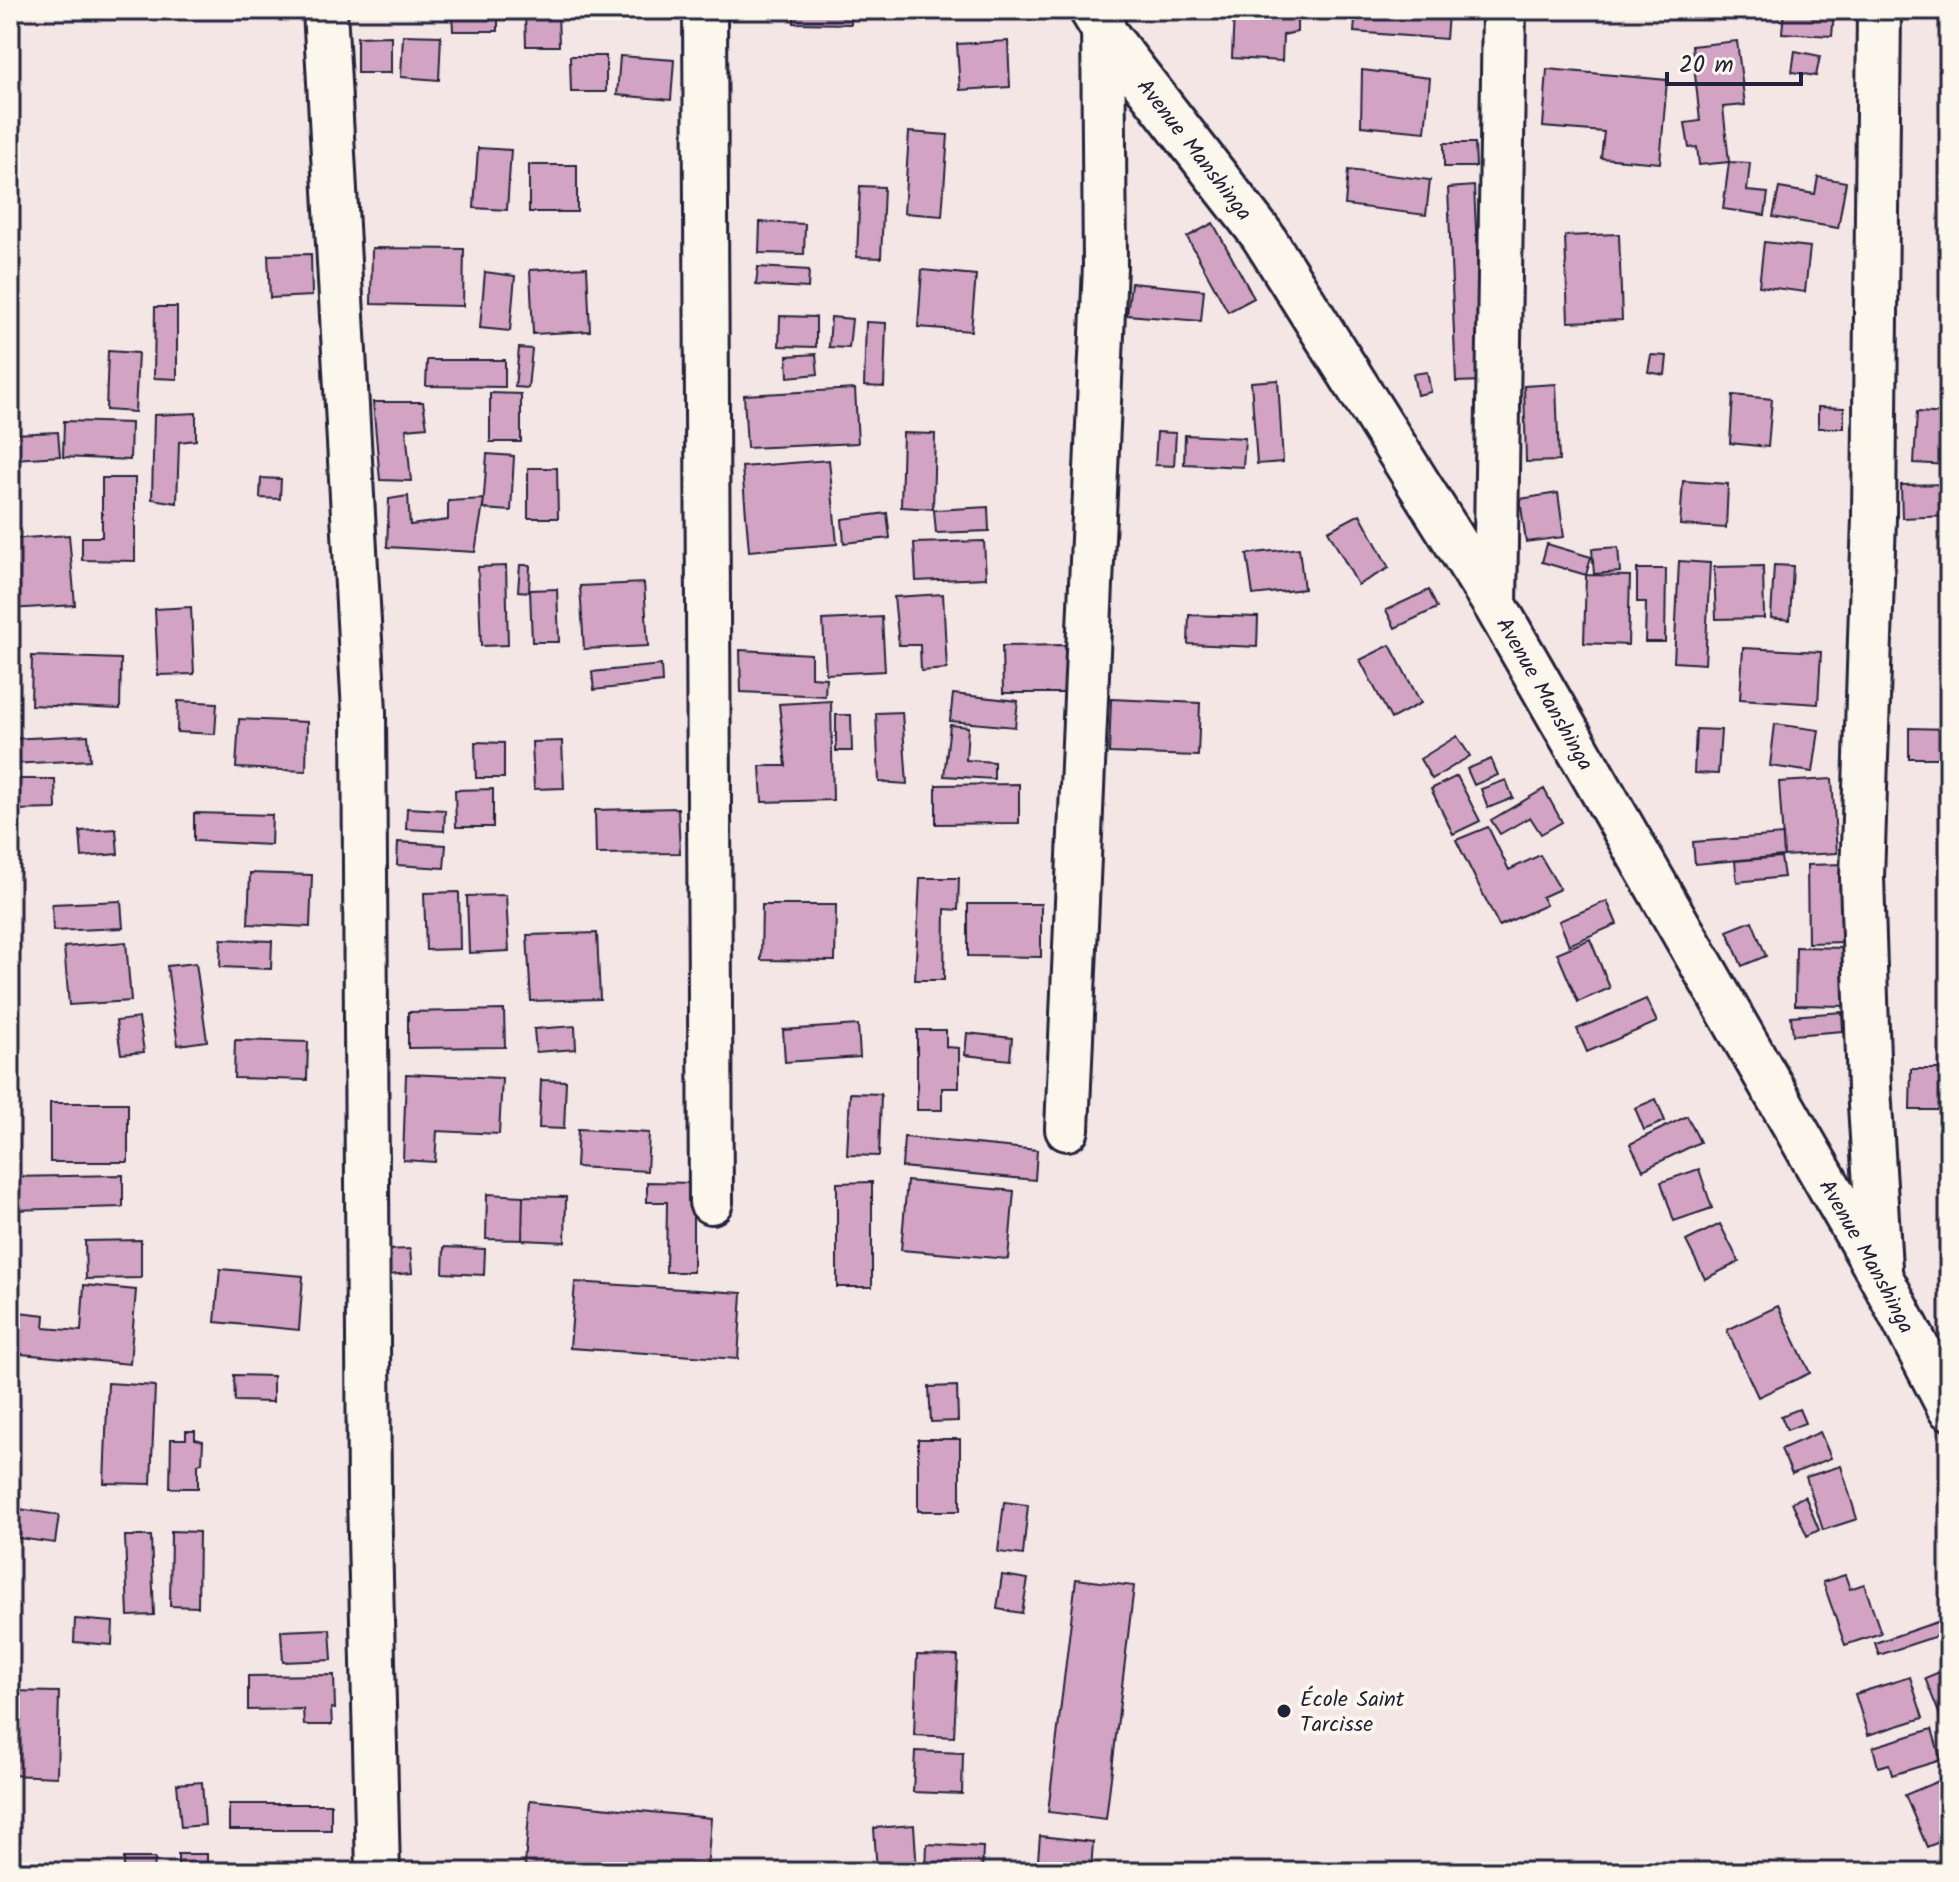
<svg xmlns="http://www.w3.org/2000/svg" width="1959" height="1882" font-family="Kalam,sans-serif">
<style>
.building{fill:#d3a3c3;stroke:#22223b;stroke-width:2}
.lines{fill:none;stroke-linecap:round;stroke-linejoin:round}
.minor-casing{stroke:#22223b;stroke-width:48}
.minor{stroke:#fbf7ec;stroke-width:42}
.poi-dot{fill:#22223b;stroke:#fbf7ec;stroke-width:3}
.labels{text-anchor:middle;stroke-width:8;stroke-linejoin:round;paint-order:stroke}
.street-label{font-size:22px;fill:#22223b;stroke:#fbf7ec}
.poi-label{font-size:22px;fill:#22223b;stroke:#fbf7ec;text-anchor:start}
</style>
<rect width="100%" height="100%" fill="#f3e6e4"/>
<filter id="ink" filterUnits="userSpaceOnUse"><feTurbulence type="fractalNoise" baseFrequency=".0125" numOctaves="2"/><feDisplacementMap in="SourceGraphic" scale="16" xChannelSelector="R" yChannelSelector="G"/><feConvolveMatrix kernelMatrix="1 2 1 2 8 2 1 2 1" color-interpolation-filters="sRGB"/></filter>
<g filter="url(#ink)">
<path class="building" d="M452 10H498V31H453Z
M525 10H558L559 46H526Z
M794 10H851V24L794 23Z
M1234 10 1297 13V32L1283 35 1282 61 1232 58Z
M1356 10 1448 14 1446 39 1354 32Z
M1784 10 1834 13 1832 36 1782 33Z
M403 35 441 36 439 80 401 77Z
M391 36V73H357V37Z
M1008 41 1010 87 960 90 957 44Z
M1737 41 1745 105 1723 107 1729 162 1699 165 1697 147 1689 148 1685 123 1700 121 1692 46Z
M1795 51 1820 56 1816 76 1792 72Z
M570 56H606V92H571Z
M620 56 674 60 671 100 617 95Z
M1547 69 1667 80 1660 163 1601 158 1604 132 1543 127Z
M1362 70 1430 78 1425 132 1361 126Z
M909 132 948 135 942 216 904 213Z
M1444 143H1475L1476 167H1444Z
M478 148 511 150 507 210 474 208Z
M1729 162 1750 163 1747 191 1768 193 1765 215 1723 209Z
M529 165H577V212H529Z
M1348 170 1430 180 1426 215 1345 205Z
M1818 177 1846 182 1838 228 1773 217 1779 188 1815 194Z
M860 186 884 187 881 258 857 257Z
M1474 186 1483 381 1456 382 1448 188Z
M760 222 805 224 804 254 759 253Z
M1213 223 1254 298 1228 312 1187 237Z
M1619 234 1622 320 1568 322 1565 236Z
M1764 242 1810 247 1805 292 1759 286Z
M372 248 464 249 463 306 371 304Z
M311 254 312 296 270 298 268 255Z
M587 267 590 331 533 334 530 270Z
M758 267 809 270 808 288 756 285Z
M922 270 976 275 971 331 918 327Z
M485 272 515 276 510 331 480 328Z
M1131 283 1204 290 1201 321 1127 315Z
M155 307H177V379L154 378Z
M780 316 816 317V347L779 346Z
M831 317 852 319 849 348 829 347Z
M866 322 886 323 884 387 864 386Z
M519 348 532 349 528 388 515 387Z
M108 351 138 353 135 412 106 410Z
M816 354 818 374 788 377 787 356Z
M1651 355 1667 356 1665 375 1648 372Z
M427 360H505V387L426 386Z
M1427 372 1431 392 1417 395 1413 374Z
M1278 380 1283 462 1257 464 1251 382Z
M1556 384 1559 461 1526 462 1524 386Z
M855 389 858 443 747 448 744 395Z
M490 393 521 394V442H490Z
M1733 395 1772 399 1768 447 1730 443Z
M373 402H423L427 427 406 429 411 481 380 480Z
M1818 407 1844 408V428H1818Z
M1917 412 1949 414V465L1914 463Z
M196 413V440L179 442 177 503 152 499 154 415Z
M64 421 131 423 130 460 63 457Z
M58 432 60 456 14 459 13 434Z
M1157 432 1176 433 1174 466 1155 465Z
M903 433 935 434 933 509 901 507Z
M1185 435 1245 438 1243 467 1184 464Z
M487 454 514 456 511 511 483 509Z
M829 460 837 544 749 551 742 467Z
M528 468H557L558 518H528Z
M102 478H135V561L82 560V537H102Z
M261 478 281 479 280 499 260 498Z
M1683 481 1728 484 1726 528 1680 525Z
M1949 484V516L1902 518 1901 485Z
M1558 493 1564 537 1526 542 1520 499Z
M408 496 410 525 448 520V501L484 499 475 552 387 547 389 499Z
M988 507 989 531 936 533 934 510Z
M887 513 890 538 844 543 842 519Z
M1360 514 1389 568 1358 585 1328 531Z
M69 535 75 605 10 609V539Z
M984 541 986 578 916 581 914 543Z
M1547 544 1591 557 1586 575 1542 562Z
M1618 547 1620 572 1594 574 1592 549Z
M1299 548 1304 589 1253 595 1247 554Z
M1679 561 1710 563 1705 664 1674 662Z
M520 565H530L529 592 518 591Z
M1774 565 1793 566 1790 620 1771 618Z
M506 566 508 645 481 646 478 567Z
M1763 566 1764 618 1716 619 1714 567Z
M1637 569H1666L1665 642H1645L1646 602H1637Z
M1586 575 1630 576 1628 645 1584 643Z
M644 583 648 646 584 649 580 586Z
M557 589 559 642H532L530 590Z
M1429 590 1437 608 1395 628 1386 610Z
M943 594 947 669 921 671 920 645H899L894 597Z
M191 607 194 674 158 675 155 609Z
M1189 615 1258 617 1257 647 1188 644Z
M882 617 885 671 826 674 823 620Z
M1066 645 1067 693H1003L1002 646Z
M1390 645 1421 703 1391 719 1360 660Z
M1743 648 1821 652 1818 704 1740 699Z
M740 650 811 654V677L826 678 825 696 741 692Z
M32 656 121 659 120 709 31 705Z
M661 665 662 682 594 690 592 672Z
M953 694 1018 701 1015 727 950 721Z
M1111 699 1200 703 1198 756 1109 753Z
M178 701 217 703 215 734 177 732Z
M831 701 833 800 762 802 760 766H786L779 704Z
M902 712 907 784 879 782 876 713Z
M836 715H851L852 751H836Z
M239 719 307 722 306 771 236 768Z
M1775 724 1819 730 1813 772 1770 766Z
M950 725 968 727 966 760 994 762V779L944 776Z
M1909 728 1949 729V758H1909Z
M1696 729 1721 730 1718 774 1694 773Z
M88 735 90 760 10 764V739Z
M1457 736 1470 756 1432 779 1420 759Z
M562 741 564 788 534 789 532 742Z
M475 742 504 743V778H476Z
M1491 759 1498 775 1474 785 1467 769Z
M1457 776 1480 821 1453 834 1431 789Z
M14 779H55L56 809 14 810Z
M1832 779 1837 853 1784 856 1779 782Z
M1506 780 1513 798 1488 808 1481 789Z
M1019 784V823L936 824V785Z
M493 789V827H456L455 790Z
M1544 789 1562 822 1541 834 1530 817 1500 834 1491 820Z
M407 808 445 810 444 831 406 829Z
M678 808 680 853 596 854 595 810Z
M194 813 272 815 271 845 194 841Z
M1488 827 1509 870 1540 855 1560 889 1542 897 1546 905 1499 926 1456 840Z
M116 829 118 854 82 857 80 831Z
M1783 835 1784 856 1695 864 1693 842Z
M398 842 446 845 444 868 397 865Z
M1781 857 1784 877 1737 882 1735 861Z
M1844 864 1846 942 1808 943 1807 865Z
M250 873 312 875 310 927 248 924Z
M920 878H959L958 910 945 909 944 980H915Z
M459 892 460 949 426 950 424 893Z
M506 895 509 951 469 953 467 896Z
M121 901 123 928 53 931 52 904Z
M1607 901 1617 924 1569 945 1559 921Z
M968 904H1041V957L968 956Z
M762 905H836L835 961 761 960Z
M1752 921 1766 956 1742 966 1727 931Z
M597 933 600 999 531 1001 527 935Z
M221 939 272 941 271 969 220 967Z
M1590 939 1610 988 1578 1002 1557 953Z
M126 942 131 1001 69 1005 64 947Z
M1796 947 1847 948 1846 1006 1795 1005Z
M196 963 207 1041 178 1045 167 966Z
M1646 999 1657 1022 1587 1052 1577 1029Z
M504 1010 505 1047 408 1048V1012Z
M1842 1012 1843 1031 1793 1035 1791 1016Z
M139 1018 144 1052 121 1054 116 1021Z
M858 1025 860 1057 785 1062 783 1030Z
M575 1026 576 1049 536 1052 534 1029Z
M917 1030H946V1047L959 1048V1088H942V1110H917Z
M967 1033 1012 1038 1010 1060 965 1055Z
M235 1040 308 1042 307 1080 234 1078Z
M1911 1069H1949V1110H1910Z
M406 1074 502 1078 499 1134 437 1131 435 1162 403 1160Z
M541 1080 566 1081 564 1129 539 1128Z
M850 1093 881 1094 879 1156 847 1155Z
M1656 1099 1665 1121 1644 1130 1635 1108Z
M50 1103H128V1162H50Z
M1687 1116 1700 1142 1643 1170 1630 1144Z
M578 1129 649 1133 647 1171 576 1167Z
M904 1137 1037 1150 1035 1180 902 1167Z
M1699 1169 1712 1208 1674 1221 1661 1182Z
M123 1175V1207L10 1210V1177Z
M907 1181 1014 1191 1008 1259 901 1250Z
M647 1182 693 1183V1272H666L667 1202H647Z
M872 1182V1287H837V1183Z
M487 1194 523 1196 522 1240 486 1239Z
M523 1196 566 1197 565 1242 522 1240Z
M1720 1224 1739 1262 1705 1279 1686 1241Z
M141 1240V1278L86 1279 85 1241Z
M444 1247 485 1249 484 1275 443 1273Z
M410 1249 412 1273 387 1275 386 1250Z
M220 1269 303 1276 299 1330 215 1322Z
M575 1282 742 1293 738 1359 570 1348Z
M84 1285 136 1290 130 1364 10 1353V1311L45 1315 44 1328 81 1331Z
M1778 1306 1810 1373 1758 1397 1727 1330Z
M234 1375 273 1376V1402L235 1401Z
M108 1383 155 1386 151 1484 104 1483Z
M957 1386 958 1421 931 1422 929 1387Z
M1799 1409 1805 1423 1787 1430 1781 1416Z
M186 1431H195V1439L203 1441 202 1463 198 1464V1488H170L171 1439H186Z
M1820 1432 1831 1458 1792 1474 1781 1449Z
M918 1439H960V1511H918Z
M1841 1466 1857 1519 1823 1530 1806 1477Z
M1805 1496 1819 1530 1807 1536 1792 1502Z
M1004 1502 1028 1505 1023 1555 998 1552Z
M13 1508 59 1515 55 1543 10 1537Z
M171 1531 199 1532 198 1607 170 1606Z
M125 1536H151L154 1615 128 1616Z
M1002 1575 1028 1579 1022 1613 997 1609Z
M1845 1575 1850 1589 1864 1584 1881 1633 1845 1645 1823 1582Z
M1076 1579 1134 1586 1106 1819 1048 1812Z
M1949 1618V1632L1879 1655 1875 1643Z
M75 1619 113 1622 112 1645 74 1642Z
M330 1629 332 1660 283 1662 281 1631Z
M917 1655 958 1656 954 1737 914 1735Z
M1949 1668V1714L1941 1718 1925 1678Z
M334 1675 335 1709 331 1708 332 1725H304L303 1709 248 1710V1676Z
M1910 1677 1923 1718 1868 1735 1855 1694Z
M10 1691 59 1692 57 1777 10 1775Z
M1932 1729 1941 1760 1892 1775 1889 1764 1878 1767 1873 1747Z
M915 1751 963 1753 962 1794 913 1792Z
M1943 1779 1949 1793V1838L1927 1847 1905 1795Z
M202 1782 205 1825 181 1827 177 1784Z
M530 1800 711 1818 707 1872H587L525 1866Z
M229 1804H331V1830H229Z
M914 1825 917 1872H877L874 1828Z
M1040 1836 1093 1842 1091 1872H1037Z
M927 1844 983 1847 982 1872H926Z
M178 1854H207V1872H178Z
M124 1858H155L154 1872H124Z"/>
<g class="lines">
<defs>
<g id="minor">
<path d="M325 10 364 712 369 1494 378 1872"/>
<path d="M705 10 711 1202"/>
<path id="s1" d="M1091 10 1103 30 1262 235 1495 605 1881 1277 1949 1408"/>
<path d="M1879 10 1874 518 1862 878 1869 1088 1880 1268"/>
<path d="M1495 605 1504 10"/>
<path d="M1067 1129 1105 266 1103 19"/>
</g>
</defs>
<use href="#minor" class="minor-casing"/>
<use href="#minor" class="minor"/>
</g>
</g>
<circle class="poi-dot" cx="1284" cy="1711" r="8"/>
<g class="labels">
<g class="street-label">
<text dy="8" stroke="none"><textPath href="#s1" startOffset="174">Avenue Manshinga</textPath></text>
<text dy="8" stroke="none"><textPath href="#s1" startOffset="822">Avenue Manshinga</textPath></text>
<text dy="8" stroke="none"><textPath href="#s1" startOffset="1470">Avenue Manshinga</textPath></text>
</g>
<g class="poi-label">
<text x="1300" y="1706">École Saint<tspan x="1300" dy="25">Tarcisse</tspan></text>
</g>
</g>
<rect width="1959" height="1882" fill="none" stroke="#fbf7ec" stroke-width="40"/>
<rect x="20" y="20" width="1919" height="1842" fill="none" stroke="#22223b" stroke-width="3" filter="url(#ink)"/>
<path d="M1667 72v12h134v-12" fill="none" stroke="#22223b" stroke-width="4"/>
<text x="1679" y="72" font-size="24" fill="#22223b" stroke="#fbf7ec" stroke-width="6" paint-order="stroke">20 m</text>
</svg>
